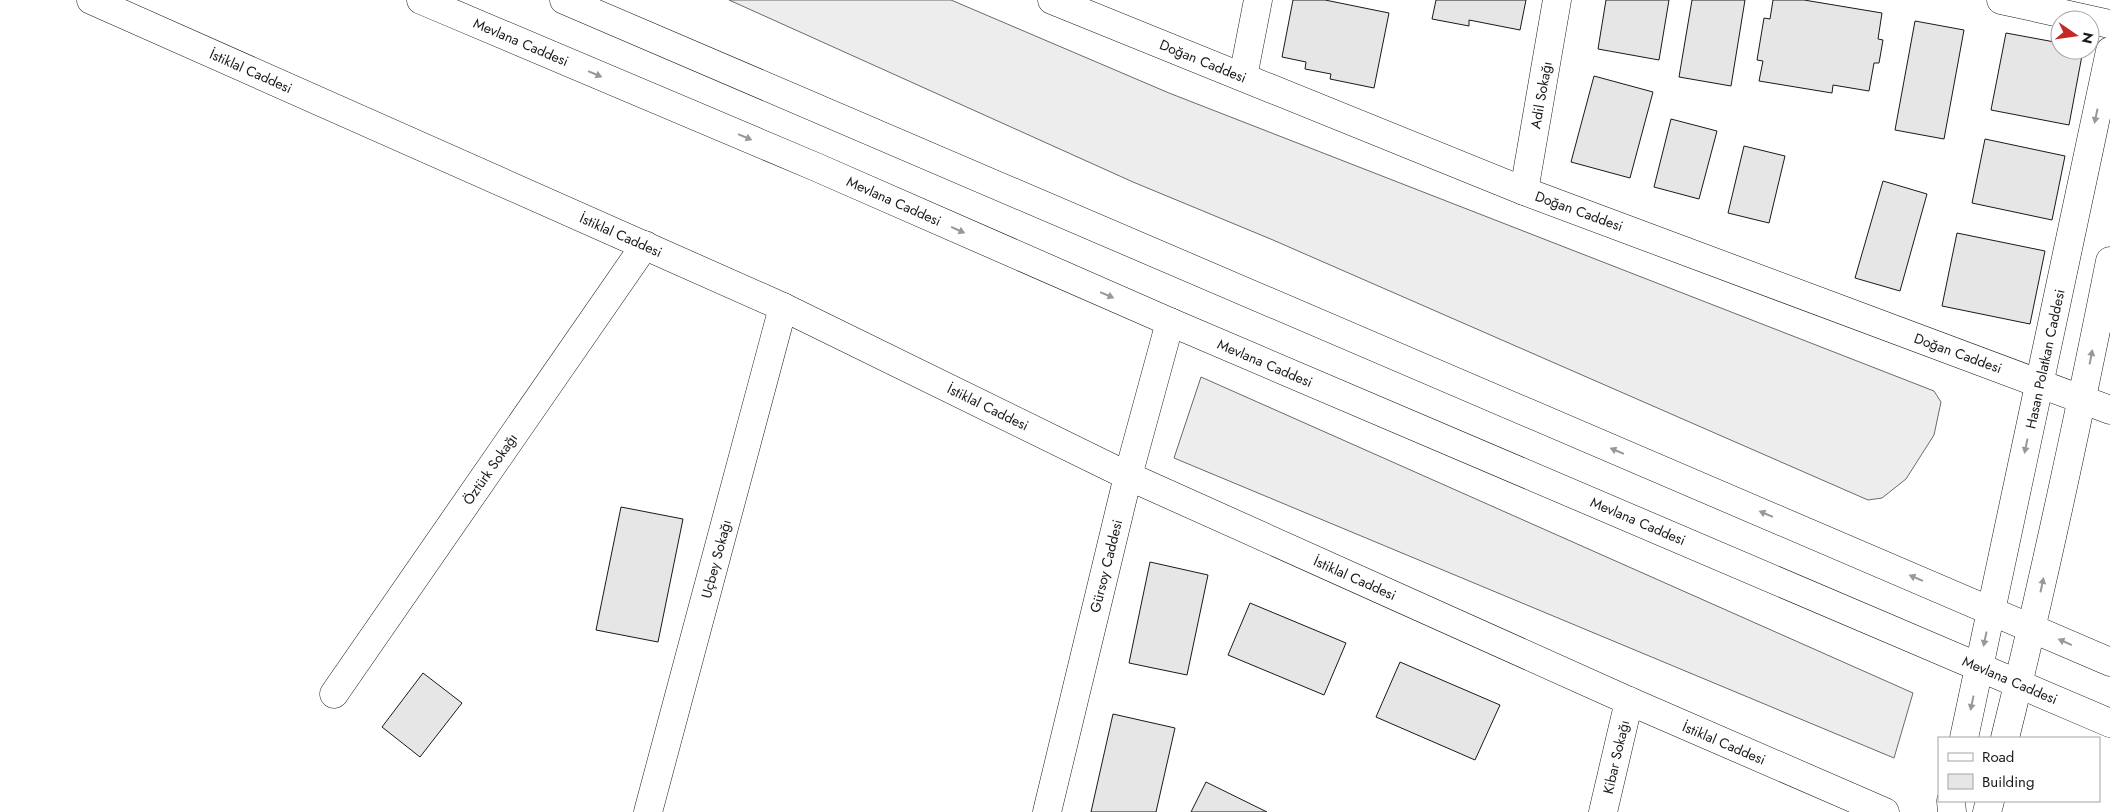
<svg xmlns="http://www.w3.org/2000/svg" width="2110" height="812" font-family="Jost,sans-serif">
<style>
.built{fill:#ededed;stroke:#6a6a6a}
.building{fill:#e6e6e6;stroke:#1a1a1a}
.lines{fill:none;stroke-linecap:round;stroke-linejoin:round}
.minor-casing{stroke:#1a1a1a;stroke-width:29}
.tertiary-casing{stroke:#1a1a1a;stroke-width:29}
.primary-casing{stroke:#1a1a1a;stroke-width:29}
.minor{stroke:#fff;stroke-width:28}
.tertiary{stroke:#fff;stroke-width:28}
.primary{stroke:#fff;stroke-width:28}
.oneway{fill:#989898}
.labels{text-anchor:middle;stroke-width:4;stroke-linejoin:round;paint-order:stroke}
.street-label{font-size:14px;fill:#1a1a1a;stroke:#fff}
</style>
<rect width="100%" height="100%" fill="#fff"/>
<path class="built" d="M729 0H951L1169 93 1934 391 1941 402 1934 435 1906 479 1882 498 1868 500 1273 240 1133 182Z
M1201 377 1913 693 1894 758 1174 458Z"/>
<path class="building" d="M1293 0H1325L1389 13 1374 88 1330 79 1331 74 1305 69 1306 62 1282 57Z
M1436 0H1526L1520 30 1469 20V26L1432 19Z
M1606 0H1669L1659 60 1598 49Z
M1692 0H1745L1731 86 1679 77Z
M1773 0H1804L1882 13 1878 39 1883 40 1879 63H1874L1869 91 1833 85 1832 93 1759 81 1763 61 1757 60 1764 18 1770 19Z
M1915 21 1964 30 1944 139 1895 130Z
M2006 33 2060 43V50H2083L2069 125 1991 110Z
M1594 76 1653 92 1630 178 1571 162Z
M1671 119 1717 131 1699 199 1654 187Z
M1985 139 2065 156 2052 220 1972 203Z
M1744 146 1785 156 1769 223 1728 213Z
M1883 181 1927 194 1900 291 1855 278Z
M1957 233 2045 251 2030 324 1942 306Z
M621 507 683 519 658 642 596 630Z
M1150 562 1208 575 1187 675 1129 663Z
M1250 603 1346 643 1324 695 1228 655Z
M1400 662 1500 705 1475 760 1376 717Z
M423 673 462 703 420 757 382 727Z
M1113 714 1175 728 1156 812H1091Z
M1206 782 1267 812H1191Z"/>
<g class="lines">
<defs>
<path id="minor" d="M2001 0 2110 24
M1524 191 1557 0
M334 694 645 245
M648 812 783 307
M1603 812 1629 701"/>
<path id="tertiary" d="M91 0 783 307 1128 476 1629 701 1885 812
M1052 0 1524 191 2110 410
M1243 77 1258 0
M1964 738 2110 51
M2005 738C2044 580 2078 421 2110 261
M1951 801 1952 812
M1047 812 1128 476 1170 322
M1987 812 1990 801"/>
<path id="primary" d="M421 0 816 167 1170 322 2110 723
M564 0 2110 662"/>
</defs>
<use href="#minor" class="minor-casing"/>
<use href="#tertiary" class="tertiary-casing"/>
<use href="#primary" class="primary-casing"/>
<use href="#minor" class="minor"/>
<use href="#tertiary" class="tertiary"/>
<use href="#primary" class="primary"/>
</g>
<defs><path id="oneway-solid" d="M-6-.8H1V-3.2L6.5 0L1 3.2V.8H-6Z" transform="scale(1.25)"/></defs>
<g class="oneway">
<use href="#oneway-solid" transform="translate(595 74) rotate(23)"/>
<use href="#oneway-solid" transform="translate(2096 116) rotate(102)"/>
<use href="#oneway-solid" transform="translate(745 137) rotate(23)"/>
<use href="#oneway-solid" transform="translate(958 230) rotate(24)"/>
<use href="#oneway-solid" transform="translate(1107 295) rotate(23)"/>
<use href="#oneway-solid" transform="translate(2091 357) rotate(-79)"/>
<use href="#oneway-solid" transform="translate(2026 446) rotate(102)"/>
<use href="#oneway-solid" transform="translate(1617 451) rotate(-157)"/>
<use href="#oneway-solid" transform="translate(1766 514) rotate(-157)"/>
<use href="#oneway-solid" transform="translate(1916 578) rotate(-157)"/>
<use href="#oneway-solid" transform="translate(2042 585) rotate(-78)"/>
<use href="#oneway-solid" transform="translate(1985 639) rotate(102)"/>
<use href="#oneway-solid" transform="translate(2065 642) rotate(-156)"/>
<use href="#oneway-solid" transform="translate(1972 703) rotate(102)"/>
</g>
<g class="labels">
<g class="street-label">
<text transform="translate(521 42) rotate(23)" y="5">Mevlana Caddesi</text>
<text transform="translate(1203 61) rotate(22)" y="5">Doğan Caddesi</text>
<text transform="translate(251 71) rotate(24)" y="5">İstiklal Caddesi</text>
<text transform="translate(1541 95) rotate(-80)" y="5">Adil Sokağı</text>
<text transform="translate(894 201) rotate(24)" y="5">Mevlana Caddesi</text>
<text transform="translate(1579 211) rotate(20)" y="5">Doğan Caddesi</text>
<text transform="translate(621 235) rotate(24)" y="5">İstiklal Caddesi</text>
<text transform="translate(1958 353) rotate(20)" y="5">Doğan Caddesi</text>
<text transform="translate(2045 359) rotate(-78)" y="5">Hasan Polatkan Caddesi</text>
<text transform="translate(1265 363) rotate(23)" y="5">Mevlana Caddesi</text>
<text transform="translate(988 407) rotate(26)" y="5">İstiklal Caddesi</text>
<text transform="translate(490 469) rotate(-55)" y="5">Öztürk Sokağı</text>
<text transform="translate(1638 521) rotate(23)" y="5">Mevlana Caddesi</text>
<text transform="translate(716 559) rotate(-75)" y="5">Uçbey Sokağı</text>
<text transform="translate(1106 566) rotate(-76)" y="5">Gürsoy Caddesi</text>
<text transform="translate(1355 578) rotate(24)" y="5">İstiklal Caddesi</text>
<text transform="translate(2010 680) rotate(23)" y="5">Mevlana Caddesi</text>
<text transform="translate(1724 743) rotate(23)" y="5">İstiklal Caddesi</text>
<text transform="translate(1616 757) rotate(-77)" y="5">Kibar Sokağı</text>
</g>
</g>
<rect x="1938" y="737" width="162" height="65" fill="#ffffff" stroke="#a3a3a3"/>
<rect x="1948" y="753" width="25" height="8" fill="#ffffff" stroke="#a3a3a3"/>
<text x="1982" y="762" font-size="15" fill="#1a1a1a">Road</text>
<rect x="1948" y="774" width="25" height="15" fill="#e6e6e6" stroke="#a3a3a3"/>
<text x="1982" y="787" font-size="15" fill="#1a1a1a">Building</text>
<g transform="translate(2075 35) rotate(103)"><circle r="24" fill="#ffffff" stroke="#a3a3a3"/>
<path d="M0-4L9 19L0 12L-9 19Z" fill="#c62828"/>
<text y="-8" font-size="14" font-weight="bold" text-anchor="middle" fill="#1a1a1a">N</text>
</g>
</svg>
